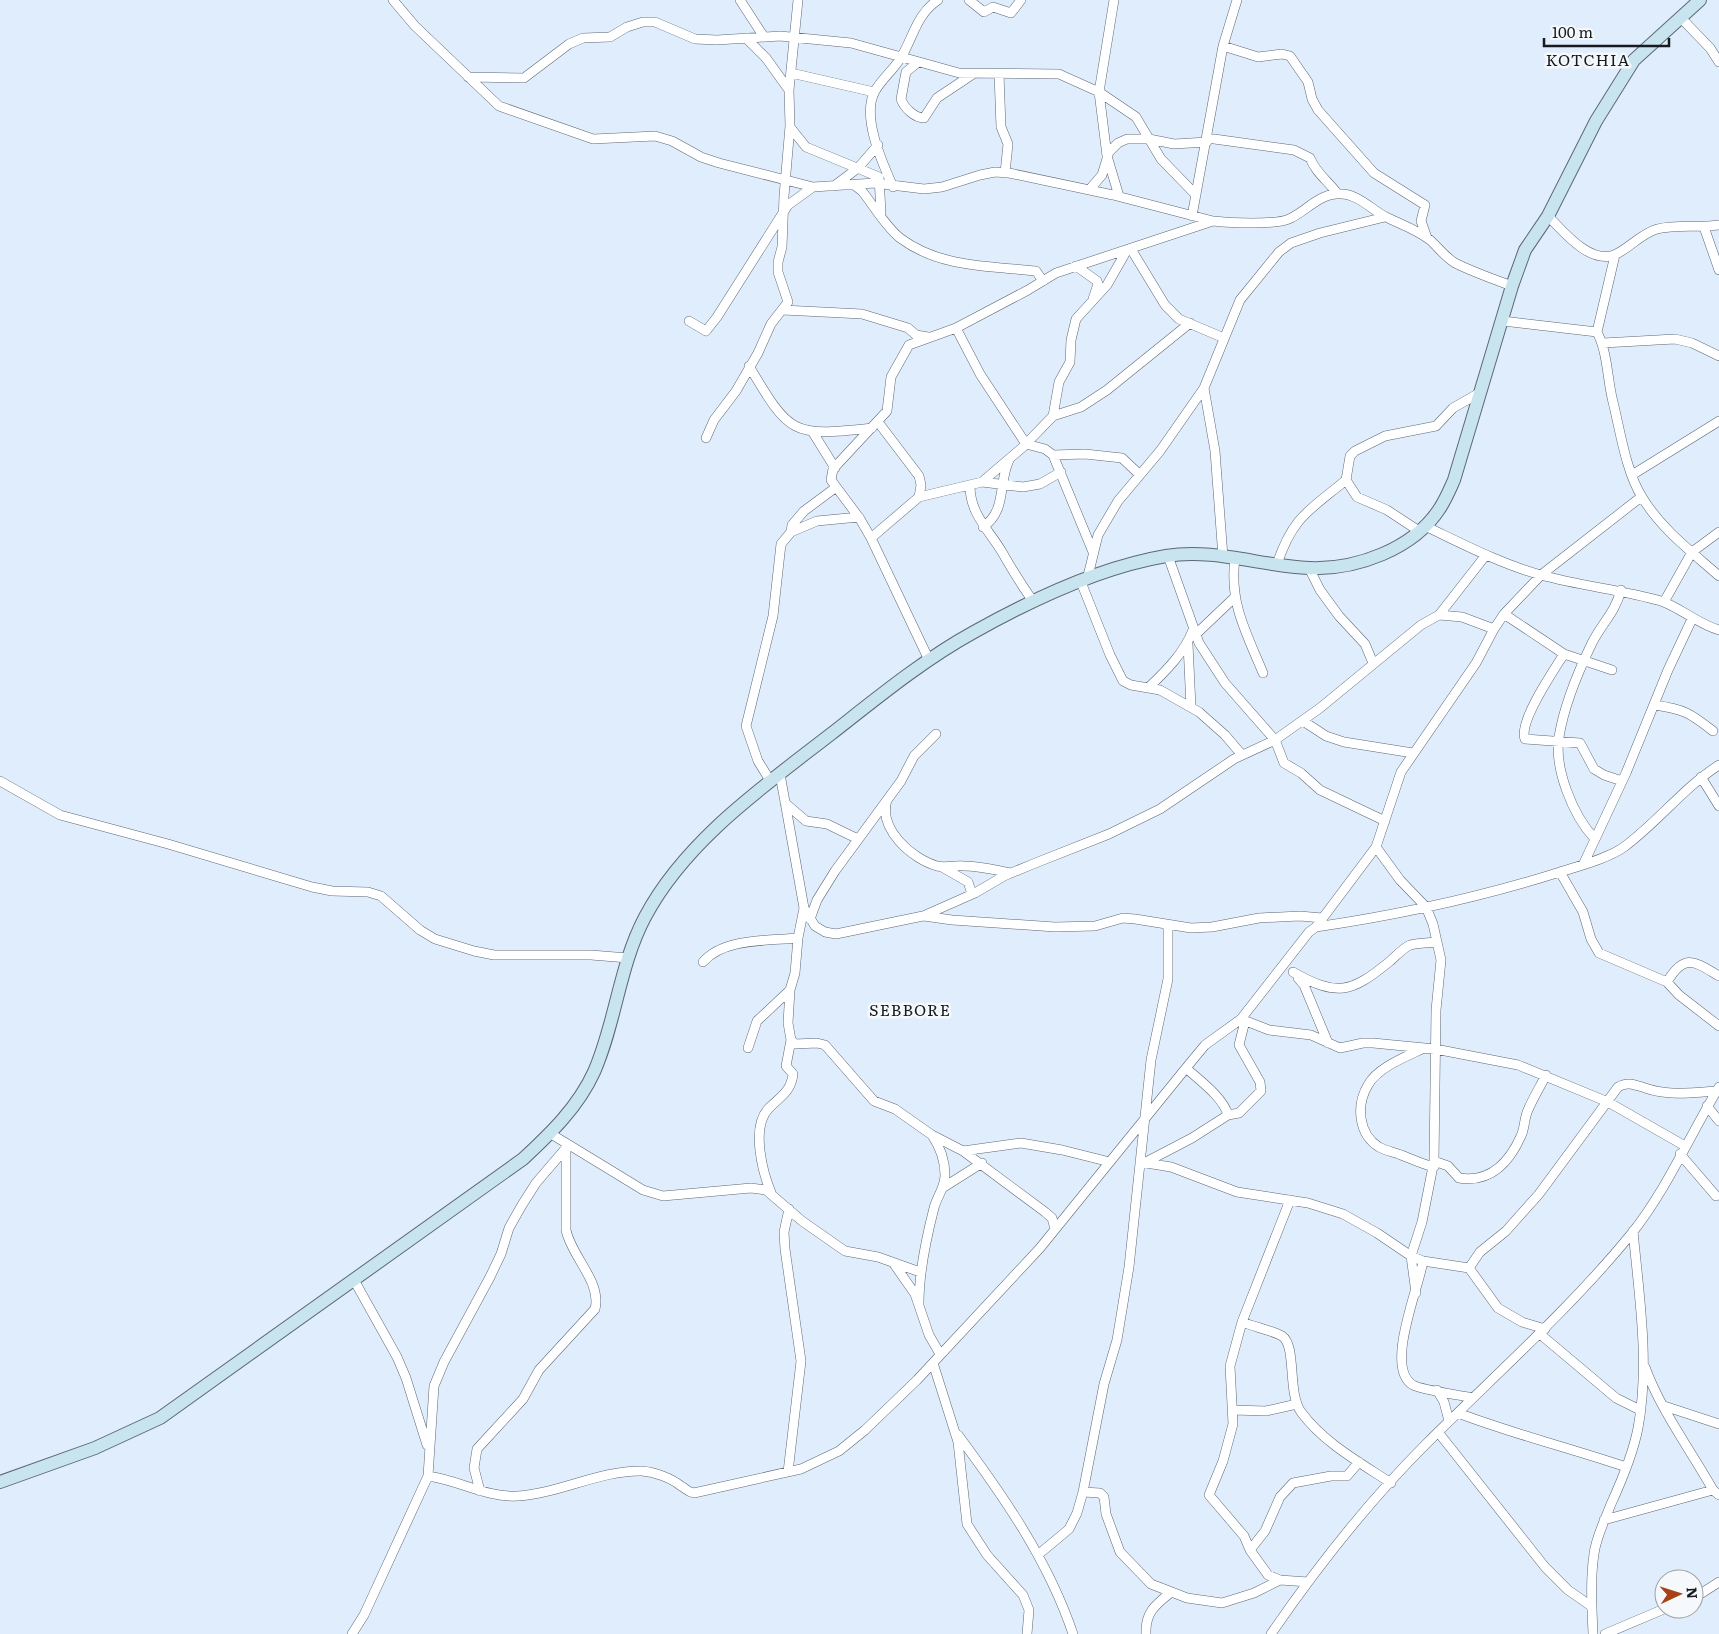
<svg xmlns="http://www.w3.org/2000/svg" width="1719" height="1634" font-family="Literata,serif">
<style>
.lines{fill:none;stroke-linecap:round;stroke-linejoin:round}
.street-casing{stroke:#5d6875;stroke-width:10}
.secondary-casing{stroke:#5d6875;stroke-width:14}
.street{stroke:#fff;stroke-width:9}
.secondary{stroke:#c8e4ee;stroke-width:12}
.labels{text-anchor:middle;stroke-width:5;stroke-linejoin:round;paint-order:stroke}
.quarter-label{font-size:16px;letter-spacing:1px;fill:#171b20;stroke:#f6f9fc}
</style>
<rect width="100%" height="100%" fill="#e0edfc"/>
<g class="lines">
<defs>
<path id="street" d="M393 0 415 26 499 106 593 139 655 136 672 141 701 157 719 163 813 187 875 183 924 189 942 187 980 175 995 172 1009 173 1113 195 1213 221C1230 223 1276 225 1289 219 1305 212 1318 195 1336 194 1357 192 1370 209 1386 217 1402 225 1416 229 1430 240 1439 248 1444 256 1455 263 1473 272 1493 279 1512 286
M740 0 764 37
M969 0 984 12 993 7 1011 13 1021 0
M1114 0 1099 92 1107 156 1119 196
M1682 19 1710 48 1719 62
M746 38 766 58 789 90
M1223 46 1258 57 1282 54 1290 56 1308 82 1312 99 1318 110 1374 173 1425 205 1421 221 1427 238
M917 63 906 72 901 99C904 108 915 118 924 118L937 98 973 74
M791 73 874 92
M999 74 1001 127 1008 144 1005 173
M468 77 524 78 569 44 583 38 610 37 627 27 643 22H655L695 39 717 40 780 36 851 43 959 73 1059 74 1099 92 1136 117 1161 159 1196 195
M790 127 806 147 879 177 881 213
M1207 138 1294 150 1310 158C1316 173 1327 180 1337 193
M854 185 862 191C874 206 885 226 900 238 940 268 990 266 1036 271L1043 281
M834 186 858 168 878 145
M893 187C882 162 861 116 875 91 883 77 896 68 903 54 914 34 918 13 938 0
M1090 189 1102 175 1109 152 1118 143 1127 139H1149L1174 144 1207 142
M1192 216 1223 46 1237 0
M1548 216C1563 231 1589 264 1614 255 1629 249 1640 234 1657 229 1677 224 1699 228 1719 225
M1704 227 1719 270
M1131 249 1165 305 1179 319 1224 338
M1076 266 1097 281 1098 284 1093 299
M783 310 862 314 908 328 916 335 928 337
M689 321 706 331 717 317 788 205 813 187
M1503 321 1597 332C1608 353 1607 379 1613 402 1620 430 1626 472 1642 497 1661 529 1692 552 1719 576
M956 328 980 374 1026 444 1045 449 1053 455 1093 552
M1597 332 1615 255
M1603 343 1675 339 1692 343 1719 356
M749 366C790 435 792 437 872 428
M1204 388 1215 451 1223 557
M1053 416 1059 382 1070 362 1071 340 1076 319 1107 285 1127 250
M878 422 919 476 921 485 919 497
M812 431 835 468
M706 438 714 420 736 391 758 353 771 324 788 302 778 272V262L782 247 784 196 790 126 789 90 798 0
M1053 455 1085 454 1122 458 1140 475
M1632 475 1719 421
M1346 480 1357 497 1387 510 1419 531
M982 482 1023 447 1053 416 1081 407 1107 390 1190 323
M970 486C970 514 989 530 1002 552 1012 569 1021 585 1033 601
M1425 526C1463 544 1501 564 1541 575 1581 586 1622 590 1661 601 1681 608 1698 624 1719 630
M983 527C1007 511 998 483 1009 460
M791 532 817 521 859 517
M871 538 919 497 982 482 1023 487 1040 484 1061 472
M1168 556 1199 643 1225 683 1275 740 1284 763 1301 773 1320 790 1385 821
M1235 558C1229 603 1246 632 1263 673
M1277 564C1293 516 1310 510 1346 480L1350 456 1355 451 1385 436 1436 426 1453 408 1481 392
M1309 568 1320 590 1339 616 1365 644 1373 663
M1087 580 1098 535 1118 501 1160 451 1204 388 1240 300 1279 252 1291 243 1320 233 1385 217
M1081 582 1110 655 1123 681 1131 685 1160 690 1199 712 1225 735 1242 755
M1664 602 1692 552 1719 532
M1504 614 1564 654 1612 670
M1439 615 1486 555
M1195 635 1234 598
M1188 644 1191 707
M1564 654C1554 670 1518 722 1525 739L1580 743 1594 769 1604 775 1622 781
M929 660 871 538 860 519 831 480 833 469 887 411 891 377 909 345 956 328 1028 290 1056 273 1213 221
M1148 688C1166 671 1184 653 1193 630
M1654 705C1684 709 1690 713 1713 731
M1303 721 1326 736 1344 742 1413 753
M780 774 804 908 815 926 825 932 836 934 923 916 975 893 1004 876 1033 864 1109 834 1160 809 1234 759 1275 740 1320 708 1421 625 1439 615 1462 617 1494 629
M1701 777 1719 806
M0 781 60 815 168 844 312 887 332 891 368 892 381 896 420 930 435 939 474 951 494 955H591L628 958
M771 782 758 761 746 726 773 616 781 544 791 532 792 525 804 511 835 488
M887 800C878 829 912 859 937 866 946 868 955 865 964 866 980 866 995 870 1011 873
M785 803 806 821 827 824 858 839
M1594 838C1573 815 1554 769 1559 737 1564 705 1578 672 1592 643 1602 623 1615 613 1621 590
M1376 847 1400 880 1426 907 1433 924 1441 960 1436 1010 1434 1161 1422 1222 1411 1256 1416 1293
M1583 865 1626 773 1668 670 1692 619
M942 867 968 882 972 894
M1560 872 1583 912 1591 939 1599 953 1667 982 1679 995 1719 1026
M924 916 952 920 1055 927 1095 926 1123 918 1135 919 1191 928 1212 927 1259 918 1300 916 1322 918
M810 919 817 900 835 871 901 781 914 756 936 734
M1316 927C1398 915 1481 897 1560 872 1579 866 1609 858 1624 847 1658 822 1683 788 1719 765
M703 962C724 938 768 941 798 938
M1293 972C1337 997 1351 993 1389 962 1395 957 1403 948 1410 945 1418 943 1429 943 1437 942
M1298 978 1304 985 1328 1043
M1667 982C1685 952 1695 962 1719 976
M1241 1019 1269 1030 1311 1035 1340 1048 1363 1043H1373L1435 1049 1518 1065 1608 1102 1685 1146
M791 1040 795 1044 817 1043 825 1045 874 1101 895 1109 932 1135 963 1151 1045 1212 1052 1218 1055 1229
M748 1048 757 1021 790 990
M1422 1049C1405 1057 1377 1068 1368 1085 1356 1105 1358 1134 1379 1147 1386 1151 1394 1152 1401 1155 1412 1159 1421 1164 1434 1167
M1186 1068C1199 1080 1223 1097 1228 1115
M1707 1106 1719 1121
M551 1134 566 1143
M963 1151 1021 1143 1062 1150 1110 1162
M1680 1154 1716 1196
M1434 1161 1448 1166 1459 1178C1490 1183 1509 1163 1521 1136 1525 1128 1524 1118 1528 1110 1533 1098 1540 1087 1546 1075
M1140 1162 1171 1167 1237 1192 1308 1203 1343 1214 1377 1233 1411 1256 1423 1261 1469 1268 1498 1308 1522 1322 1545 1329
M1146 1162 1192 1138 1228 1115 1239 1113 1261 1091 1260 1082 1239 1045 1245 1021
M944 1187 982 1163
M772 1195C763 1174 750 1127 769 1108 780 1097 791 1092 793 1074L786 1066 791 1040 788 1023 790 990 795 973 798 938 804 908
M1290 1200 1242 1322 1230 1366 1233 1424 1223 1461 1209 1495 1244 1536 1250 1550 1268 1575 1280 1580 1308 1582
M1423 1261C1419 1288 1384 1368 1413 1385 1421 1390 1460 1395 1473 1398
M894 1264 915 1294 929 1335 940 1354
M1469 1268 1480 1252 1506 1231 1539 1194 1618 1087C1628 1081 1635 1085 1645 1088 1668 1096 1692 1093 1716 1091
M354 1280 397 1357 406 1378 427 1445
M919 1303C919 1271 926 1239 934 1208 937 1196 945 1188 945 1175 945 1160 940 1147 932 1135
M1242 1322C1254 1327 1271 1330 1282 1336 1297 1346 1287 1392 1301 1412 1324 1443 1359 1462 1391 1483
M1540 1334 1616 1398 1640 1410
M933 1363 958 1442 967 1524 987 1555 1023 1595 1029 1610 1027 1634
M1645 1367C1660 1409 1691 1451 1713 1490L1719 1495
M1437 1390 1444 1402 1449 1421
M1664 1406 1719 1424
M1233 1410 1266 1411 1297 1404
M1458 1413C1513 1434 1570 1448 1626 1467
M1438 1432 1545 1567 1568 1590 1591 1606
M958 1435C1004 1497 1048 1560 1073 1634
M788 1472 801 1361 785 1249 784 1232 789 1209
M428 1476C459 1480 486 1498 518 1496 557 1494 601 1470 642 1471 655 1472 671 1478 681 1486 687 1489 687 1492 694 1493L801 1469 839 1451 865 1430 917 1380 1040 1248 1186 1068 1205 1045 1241 1019 1309 932 1316 927 1376 847 1401 772 1476 663 1494 629 1504 614 1541 575 1641 497
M480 1491 474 1468 477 1449 523 1399 539 1370 595 1309C602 1282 571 1256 566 1230V1143L643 1190 663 1196 751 1188 766 1190 802 1221 845 1251 878 1257 920 1272
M1083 1492 1100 1493 1104 1497 1106 1514 1120 1552 1151 1584 1187 1598 1222 1603 1254 1593 1280 1580
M1604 1520 1713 1490
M1250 1550 1265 1531 1280 1497 1293 1483 1331 1476H1347L1359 1462
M1039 1554 1069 1529 1077 1513 1083 1492 1104 1384 1117 1340 1129 1267 1151 1060 1168 979V925
M1694 1598 1719 1582
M352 1634 364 1615 428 1476 434 1386 444 1362 490 1277 501 1254 509 1228 522 1205 536 1183 566 1148
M1146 1634C1145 1613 1155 1605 1170 1593
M1271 1634C1317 1567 1369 1501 1426 1444 1496 1374 1570 1309 1632 1233 1667 1189 1690 1135 1719 1087
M1593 1634C1592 1608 1590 1580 1594 1554 1596 1537 1605 1520 1611 1504 1622 1480 1633 1454 1638 1428 1650 1364 1639 1295 1633 1231
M1605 1634 1664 1609"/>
<path id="secondary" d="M0 1482 95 1448 160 1418 523 1159C551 1133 578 1107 594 1072 616 1022 619 966 645 917 685 841 764 786 831 734 877 698 923 660 974 632 1031 600 1101 567 1166 556 1214 548 1261 566 1309 568 1356 570 1414 549 1440 508 1446 499 1450 489 1454 480L1512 286 1525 250 1548 216 1596 121 1634 60 1700 0"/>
</defs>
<use href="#street" class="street-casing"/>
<use href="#secondary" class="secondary-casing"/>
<use href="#street" class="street"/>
<use href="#secondary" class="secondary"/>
</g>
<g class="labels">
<g class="quarter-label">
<text x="1588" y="66">KOTCHIA</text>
<text x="910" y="1016">SEBBORE</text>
</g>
</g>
<g transform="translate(1679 1594) rotate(86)"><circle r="24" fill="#f6f9fc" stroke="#9da0a4"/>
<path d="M0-4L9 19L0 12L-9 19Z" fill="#a74117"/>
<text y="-8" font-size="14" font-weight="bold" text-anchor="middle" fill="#171b20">N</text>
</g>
<path d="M1544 38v8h125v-8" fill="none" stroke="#171b20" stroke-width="2.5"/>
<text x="1552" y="38" font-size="15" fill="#171b20" stroke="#f6f9fc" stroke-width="4" paint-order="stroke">100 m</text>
</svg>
